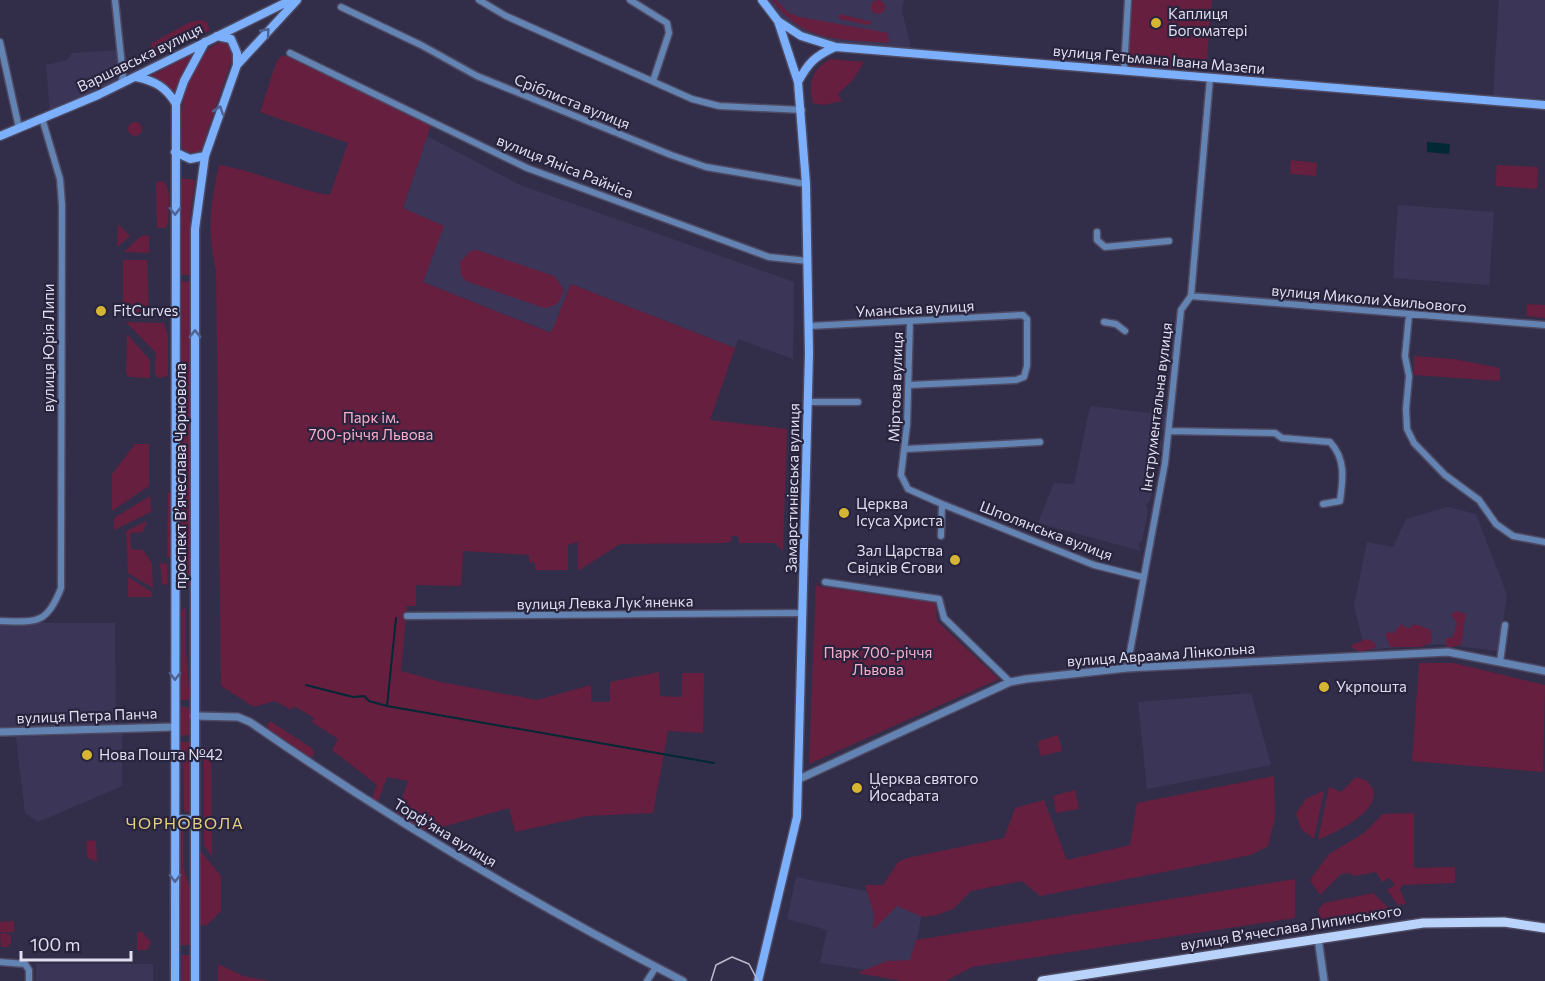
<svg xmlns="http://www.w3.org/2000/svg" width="1545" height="981" font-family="Commissioner,sans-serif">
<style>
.built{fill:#3b3657}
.green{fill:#661f3f}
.water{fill:#002835}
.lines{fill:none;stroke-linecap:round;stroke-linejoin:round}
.stream{stroke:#002835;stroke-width:2}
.minor-casing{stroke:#4e4a64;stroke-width:9}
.tertiary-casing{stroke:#4e4a64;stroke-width:10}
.secondary-casing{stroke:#4e4a64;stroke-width:11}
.primary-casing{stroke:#4e4a64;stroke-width:12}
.minor{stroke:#6383b3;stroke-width:6}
.tertiary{stroke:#6383b3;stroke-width:7}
.secondary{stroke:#7cb0fc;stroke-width:8}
.primary{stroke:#b9d3fa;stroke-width:9}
.tram{stroke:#bbbacd;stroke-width:1.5}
.oneway{stroke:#4e6394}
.poi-dot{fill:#d6b534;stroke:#28243e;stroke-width:2}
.labels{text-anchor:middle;stroke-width:4.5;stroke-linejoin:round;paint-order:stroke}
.poi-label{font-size:15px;fill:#dfdeef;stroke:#28243e;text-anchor:start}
.street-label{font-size:15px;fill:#dfdeef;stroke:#28243e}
.park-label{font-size:15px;fill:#f7aec8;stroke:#28243e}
.neighbourhood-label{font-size:16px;letter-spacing:1.5px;fill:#e6d083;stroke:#28243e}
</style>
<rect width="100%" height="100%" fill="#322e49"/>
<path class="built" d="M767 0H904L902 11 911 48 835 43 808 36 782 20Z
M1499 0H1545V99L1493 96Z
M118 50V74L112 86 50 112 46 65 67 60 72 53Z
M427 136 520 185 794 282 793 359 738 339 735 348 571 284 552 333 423 282 403 209Z
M1398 205 1494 212 1489 285 1393 278Z
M1090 406 1166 415 1165 429 1157 434 1162 442 1150 500 1146 504 1148 511 1142 541 1138 544 1141 551 1038 523 1054 483 1074 484Z
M1448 507 1476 514 1507 595 1499 651 1439 644 1365 650 1354 606 1367 542 1393 547 1406 519Z
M0 623H115L116 726 0 730Z
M1251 693 1271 765 1147 789 1138 702Z
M122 733V786L38 822 25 813 16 737Z
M796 877 924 903 910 976 820 963 827 930 787 919Z
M36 964H153V981H36Z"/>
<path class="green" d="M871 7a7 7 0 1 1 14 0a7 7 0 1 1-14 0Z
M772 0H776L789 13 800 17 888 33 889 43C840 39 803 43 772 0Z
M1130 0H1212L1206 71 1126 65Z
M839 14 869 21 873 22 868 25 839 19Z
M201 20 207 22 210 30 150 61 148 54 152 43 190 22Z
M224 41 232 45 233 56 201 150C194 155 186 153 181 146 180 111 184 53 224 41Z
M197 51 176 94 164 84 147 78Z
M281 56H289L431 125 403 208 444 226 423 282 551 333 571 284 735 348 710 420 787 429 783 551 775 543H739L738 536H731V541L725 543 620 544 578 571V542L568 545V570H535V563L529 562V555L463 551 461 586 416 585V606H407L401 671 441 682 537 700 591 685V702H610V682L659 672 660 696 682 697V673H704L703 733 668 731 653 813 587 816 515 832 509 808 428 831 396 817 408 781 387 777 377 804 371 801 377 785 332 750 338 739 312 722 314 718 294 706 291 710 275 701 254 707 221 686 216 271C207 228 210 208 219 165 257 171 292 189 330 195L348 143 260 112 276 63Z
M830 59 864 62 853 80 838 94 842 101 823 105 813 103C808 82 812 70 830 59Z
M128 129a7 7 0 1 1 14 0a7 7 0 1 1-14 0Z
M1291 160 1317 163 1316 176 1290 174Z
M1497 165 1538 167 1537 189 1495 186Z
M180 178 195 180 190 215 191 275H180Z
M162 181 166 184 169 195 168 224 165 228H157L156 186 157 182Z
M118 224 130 236 117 247Z
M149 235V253L124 252 141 236Z
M477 250 554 276 563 288C563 301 556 307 544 308L466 281 461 275 460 262 470 251Z
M123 260H147L149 316 133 315 123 308Z
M181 281 191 282 190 586H180Z
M1527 304 1545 305V318L1526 316Z
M126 322 164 323 168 336V376L158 378 155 373 156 353Z
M127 334 150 360V378L130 377 126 374Z
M1414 356 1454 359 1500 368V381L1414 375Z
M135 444H149V486L112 511V474Z
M168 493H171L170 557H167Z
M150 496 151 512 114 530V518Z
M147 521 143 532 130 533 131 549 143 550 152 563 153 588 128 573 126 531Z
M160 563 167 564 168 585 162 584Z
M128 577 152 592V597H128Z
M816 581 817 586 936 603 937 621 999 679 809 764Z
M184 608H186V651L190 700H180L181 611Z
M1455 611 1466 614 1461 645 1447 648 1445 639 1453 637 1457 623 1451 615Z
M1401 624 1408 629 1415 624 1431 630 1432 642 1421 647H1390L1385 635 1388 632 1394 633Z
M1366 639 1374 642 1376 648 1359 652 1350 646Z
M1419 663H1454L1545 685 1543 772 1412 761Z
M179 707H189L190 735 179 736Z
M270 721 313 749 314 756H308L269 730 267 726Z
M1058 735 1062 751 1041 756 1038 746 1039 741Z
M179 742H190V811L187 813 184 811 183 768Z
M211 748 212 856 204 846V749Z
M1274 776 1275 818 1268 846 1251 855 1040 896 1022 881 971 891 953 909 937 915 923 917 897 906 873 930 874 914 865 885H883L898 862 907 858 1004 838 1015 808 1044 800 1067 860 1130 845 1137 803Z
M1356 777 1367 781 1373 789C1380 813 1335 832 1318 840L1329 787 1341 792Z
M1075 790 1079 809 1056 813 1053 796Z
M1324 791 1314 839 1301 829 1296 813 1307 798Z
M1414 813V868L1455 867V883L1402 885 1400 890 1406 904 1398 905 1387 890 1395 885 1389 878 1382 882 1376 872 1354 876 1349 873 1341 874 1320 895 1310 880 1329 854 1364 833 1383 814Z
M179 827H184L183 866 190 889V945H179Z
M94 840 96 842 97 862 87 857 86 841Z
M198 848 221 876V911L207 925 198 926Z
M1295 879V918L972 967 946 981H902L857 973 887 961 910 960 916 940Z
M1373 893 1396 915 1322 926 1318 910 1324 903Z
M14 921V932H4L11 936V943L8 947H1L0 934 4 933 0 932V922Z
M141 931 151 942 147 950H137V933Z
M181 955H190V981H181Z
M218 964 243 976 270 981H218Z"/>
<path class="water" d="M1427 142 1450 144 1449 154 1427 152Z"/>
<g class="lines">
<path class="stream" d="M396 618 387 706 714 763
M306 685 353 697 364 696 369 701 387 706"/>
<defs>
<path id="minor" d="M115 0 123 76 121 83
M479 0 506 16 692 99 719 106 802 110
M630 0 667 23 669 33 653 81
M341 7 421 45 477 76 671 155 706 167 806 184
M0 42 19 128
M290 53 527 168 769 257 808 261
M1124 70 1128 0
M1097 232V240L1105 247 1169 241
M1191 296 1545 325
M1409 315 1405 356 1409 376 1406 409 1407 429 1414 443 1445 475 1479 500 1496 524 1513 536 1545 542
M910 321 907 425 901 475 908 489 942 504 941 536
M1104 322 1116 324 1125 331
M809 326 1023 315 1027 319V366L1024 377 1016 380 909 385
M808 402H858
M1169 431 1275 433 1282 438 1330 442C1346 459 1343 479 1340 501L1323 504
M906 449 1040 442
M942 504 1094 565 1142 577
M825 582 939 599 944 618 1010 682
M407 616 803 613
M0 621C36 622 47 625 61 588L62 205 60 179 42 118
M1500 662 1505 625
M1127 668 1165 463 1181 310 1191 296 1210 78
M0 962 25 964 29 970V981
M647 981 656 967"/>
<path id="tertiary" d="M194 716 238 717 250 722C388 818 533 904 683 981
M0 732 175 727
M799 779 1010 682 1026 679 1127 668 1448 652 1545 671
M1318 938 1324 981"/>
<path id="secondary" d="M778 21 801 36 836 47 1545 105
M217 36 231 39 237 53V65
M136 77C155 81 166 87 176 104
M798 82C808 63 815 56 835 47
M0 136 98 95 291 0
M175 152 190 159 205 156
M175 819 194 820
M175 981 176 104 184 81 205 42
M195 981V229L205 156 237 65 297 0
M758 981 797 817 809 353 806 184 798 82 778 21 762 0"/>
<path id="primary" d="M1042 981 1423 923 1504 922 1545 928"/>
</defs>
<use href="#minor" class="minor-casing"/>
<use href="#tertiary" class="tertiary-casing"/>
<use href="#secondary" class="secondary-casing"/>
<use href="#primary" class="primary-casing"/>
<use href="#minor" class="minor"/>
<use href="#tertiary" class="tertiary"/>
<use href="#secondary" class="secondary"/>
<use href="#primary" class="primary"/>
<path class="tram" d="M711 981 716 965 732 957 749 964 758 981"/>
</g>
<defs><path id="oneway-chevron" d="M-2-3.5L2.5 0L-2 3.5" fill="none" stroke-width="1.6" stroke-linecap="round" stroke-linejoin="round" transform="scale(1.5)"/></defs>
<g class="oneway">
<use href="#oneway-chevron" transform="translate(266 32) rotate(-48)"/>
<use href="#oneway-chevron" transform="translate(219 110) rotate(-71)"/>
<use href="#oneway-chevron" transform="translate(175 211) rotate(90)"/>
<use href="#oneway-chevron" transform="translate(195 334) rotate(-90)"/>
<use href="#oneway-chevron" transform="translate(175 676) rotate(91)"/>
<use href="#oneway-chevron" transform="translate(175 878) rotate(90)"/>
</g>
<g class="poi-dot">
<circle cx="1156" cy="23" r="6"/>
<circle cx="101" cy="311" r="6"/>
<circle cx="844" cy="513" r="6"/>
<circle cx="955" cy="560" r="6"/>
<circle cx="1324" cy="687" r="6"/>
<circle cx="87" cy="755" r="6"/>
<circle cx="857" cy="788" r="6"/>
</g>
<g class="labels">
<g class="poi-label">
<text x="1168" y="19">Каплиця<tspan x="1168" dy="17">Богоматері</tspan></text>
<text x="113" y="316">FitCurves</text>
<text x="856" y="509">Церква<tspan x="856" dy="17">Ісуса Христа</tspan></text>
<text x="943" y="556" text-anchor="end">Зал Царства<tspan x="943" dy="17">Свідків Єгови</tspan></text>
<text x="1336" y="692">Укрпошта</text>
<text x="99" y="760">Нова Пошта №42</text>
<text x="869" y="784">Церква святого<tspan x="869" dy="17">Йосафата</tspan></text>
</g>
<g class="street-label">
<text transform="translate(140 58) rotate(-26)" y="5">Варшавська вулиця</text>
<text transform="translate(1159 60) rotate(5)" y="5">вулиця Гетьмана Івана Мазепи</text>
<text transform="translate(572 102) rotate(22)" y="5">Сріблиста вулиця</text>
<text transform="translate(565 167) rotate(22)" y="5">вулиця Яніса Райніса</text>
<text transform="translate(1369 299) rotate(5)" y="5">вулиця Миколи Хвильового</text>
<text transform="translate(915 309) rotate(-3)" y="5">Уманська вулиця</text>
<text transform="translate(49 348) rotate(-90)" y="5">вулиця Юрія Липи</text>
<text transform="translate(896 387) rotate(-88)" y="5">Міртова вулиця</text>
<text transform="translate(1157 407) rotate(-83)" y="5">Інструментальна вулиця</text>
<text transform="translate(181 476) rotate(-90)" y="5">проспект Вʼячеслава Чорновола</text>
<text transform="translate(793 488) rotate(-89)" y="5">Замарстинівська вулиця</text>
<text transform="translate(1046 531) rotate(21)" y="5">Шполянська вулиця</text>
<text transform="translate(605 603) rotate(-1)" y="5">вулиця Левка Лукʼяненка</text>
<text transform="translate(1161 655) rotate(-4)" y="5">вулиця Авраама Лінкольна</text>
<text transform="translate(87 716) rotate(-2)" y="5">вулиця Петра Панча</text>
<text transform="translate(445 833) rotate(31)" y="5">Торфʼяна вулиця</text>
<text transform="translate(1291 928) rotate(-9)" y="5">вулиця Вʼячеслава Липинського</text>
</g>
<g class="park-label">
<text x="371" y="423">Парк ім.<tspan x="371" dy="17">700-річчя Львова</tspan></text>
<text x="878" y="658">Парк 700-річчя<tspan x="878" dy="17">Львова</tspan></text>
</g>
<g class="neighbourhood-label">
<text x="185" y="829">ЧОРНОВОЛА</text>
</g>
</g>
<path d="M21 951v9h110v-9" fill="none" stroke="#dfdeef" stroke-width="3"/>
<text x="30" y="951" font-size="18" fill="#dfdeef" stroke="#28243e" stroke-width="4.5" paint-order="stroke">100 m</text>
</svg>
